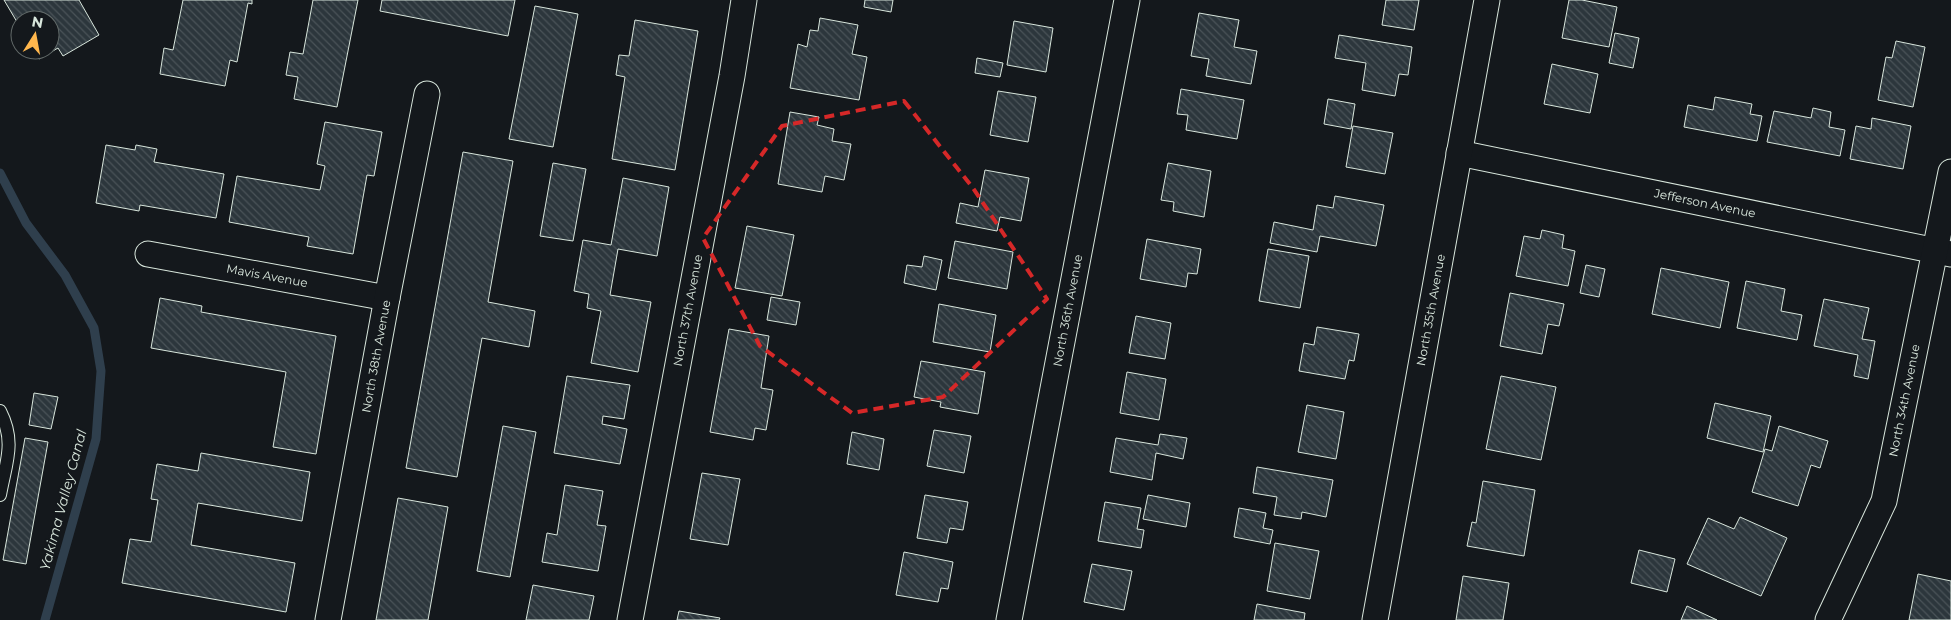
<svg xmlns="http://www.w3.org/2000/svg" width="1951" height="620" font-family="Montserrat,sans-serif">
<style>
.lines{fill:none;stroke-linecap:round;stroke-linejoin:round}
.stream{stroke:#2f3f4d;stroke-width:9}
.building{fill:url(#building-back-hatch);stroke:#d8e6dc}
.lane-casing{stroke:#d8e6dc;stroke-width:14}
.street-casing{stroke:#d8e6dc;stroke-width:27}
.lane{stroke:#14181c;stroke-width:12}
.street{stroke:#14181c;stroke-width:25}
.marked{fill:none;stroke:#d62828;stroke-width:4;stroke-dasharray:10 6;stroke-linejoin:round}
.labels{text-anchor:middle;stroke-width:4;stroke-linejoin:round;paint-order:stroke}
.street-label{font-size:12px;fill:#d8e6dc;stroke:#14181c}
.water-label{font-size:14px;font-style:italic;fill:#d8e6dc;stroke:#14181c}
</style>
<defs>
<pattern id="building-back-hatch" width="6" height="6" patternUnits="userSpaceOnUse" patternTransform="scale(1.25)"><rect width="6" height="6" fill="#2c363c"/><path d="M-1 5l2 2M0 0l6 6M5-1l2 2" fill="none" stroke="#4a5358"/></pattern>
</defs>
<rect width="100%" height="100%" fill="#14181c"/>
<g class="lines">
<path class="stream" d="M0 173 26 223 65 275 94 328 101 371 96 439 45 620"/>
</g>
<path class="building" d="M4 0H79L99 35 63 56 58 48 39 59 33 50H50V20H20V27Z
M183 0H252V4L248 3 237 62 230 60 225 86 160 74 164 48 173 50Z
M313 0H358L337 107 294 99 298 77 286 75 290 52 303 54Z
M382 0H515L508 36 380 11Z
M865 0H893L891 12 864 7Z
M1386 0H1419L1414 30 1382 25Z
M1569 0H1582L1617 7 1609 47 1562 38Z
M535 6 578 14 553 147 509 139Z
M1199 13 1239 20 1234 47 1257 51 1251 84 1206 76 1209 59 1191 56Z
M820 18 858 25 852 54 867 57 859 100 790 88 798 44 807 47 810 30 818 31Z
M635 20 698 31 675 170 612 159 625 77 616 75 619 55 629 56Z
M1014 21 1053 28 1046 72 1007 65Z
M1615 33 1639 38 1633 68 1609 63Z
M1339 35 1412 47 1408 75 1399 74 1395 96 1362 90 1366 63 1335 58Z
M1896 41 1925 47 1913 107 1878 100 1886 57 1892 58Z
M977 58 1003 63 1000 77 975 73Z
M1552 64 1598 74 1590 113 1544 104Z
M1181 89 1244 100 1237 139 1186 130 1188 115 1177 114Z
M998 91 1036 97 1028 142 990 135Z
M1715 97 1752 104 1750 114 1762 116 1757 141 1684 127 1688 105 1713 110Z
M1328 99 1355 104 1351 129 1324 124Z
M1813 108 1831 112 1829 127 1845 130 1840 156 1767 142 1774 111 1811 118Z
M790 112 819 117 817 125 834 129 832 141 851 144 844 180 825 176 822 192 778 184Z
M1872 118 1911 126 1903 169 1850 159 1856 126 1871 129Z
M325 122 382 132 374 176 367 175 353 254 307 246 309 237 229 222 237 176 320 190 325 166 317 164Z
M1353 126 1393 133 1385 174 1346 167Z
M106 145 135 150 136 145 157 149 154 162 224 174 216 218 140 205 139 211 96 203Z
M463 152 513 161 488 302 535 311 529 347 482 338 457 477 406 468Z
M553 163 586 169 573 241 540 236Z
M1168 163 1211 171 1204 217 1173 211 1174 202 1161 200Z
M985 170 1029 178 1021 221 1000 217 997 231 956 223 960 203 978 207Z
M623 178 669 187 657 256 618 249 610 295 651 302 638 372 591 363 601 311 587 308 589 294 574 291 583 240 611 245Z
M1335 196 1384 205 1376 246 1320 236 1317 252 1270 243 1274 222 1313 230 1317 205 1333 208Z
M747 226 794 235 782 296 735 288Z
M1542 230 1564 235 1562 248 1575 251 1568 286 1516 276 1524 236 1540 239Z
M1147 239 1201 249 1197 274 1188 273 1186 287 1140 279Z
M955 241 1013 252 1007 289 948 278Z
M1268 249 1309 256 1300 308 1259 301Z
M924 256 942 260 936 290 904 283 907 265 922 267Z
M1586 265 1605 269 1599 297 1580 293Z
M1661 268 1729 282 1720 328 1652 314Z
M1746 281 1785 289 1781 311 1802 315 1797 340 1737 328Z
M1510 293 1564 304 1559 326 1548 324 1542 354 1500 346Z
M771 297 800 302 796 325 767 320Z
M160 298 202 306 201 312 336 336 316 454 273 447 286 372 151 348Z
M1824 299 1869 308 1862 339 1875 341 1868 379 1854 376 1858 355 1814 346Z
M939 304 996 315 990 352 933 342Z
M1136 316 1171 323 1165 359 1129 353Z
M1317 327 1359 334 1354 361 1349 360 1345 379 1299 371 1304 343 1314 345Z
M729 329 769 336 761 388 773 390 766 430 755 428 753 440 710 432Z
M921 361 985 372 978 414 940 407 941 402 914 397Z
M1127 372 1166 379 1159 420 1120 413Z
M567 376 630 385 624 419 603 416 602 424 627 429 620 464 554 453Z
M1501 376 1556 387 1541 460 1486 449Z
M34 393 58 397 51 429 29 425Z
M1715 403 1771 416 1763 452 1707 438Z
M1307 405 1344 412 1336 459 1298 452Z
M503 426 536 432 510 577 477 571Z
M1779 426 1828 441 1820 468 1811 465 1798 506 1752 492 1765 449 1772 451Z
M934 430 971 436 964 473 927 466Z
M852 432 884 439 879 470 847 464Z
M1160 434 1187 438 1183 459 1156 453 1152 480 1110 472 1116 438 1158 445Z
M25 438 48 442 26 564 3 560Z
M201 453 310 472 302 521 198 503 191 545 295 563 286 612 122 583 130 539 151 542 158 500 151 499 157 464 198 471Z
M1257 467 1333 480 1326 517 1302 512 1301 519 1274 515 1277 497 1253 493Z
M702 473 740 479 728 545 690 539Z
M1483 481 1535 490 1524 556 1467 546 1472 522 1476 523Z
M565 485 603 491 597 525 606 526 598 571 542 562 547 533 557 535Z
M925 495 968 502 963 530 950 528 947 543 917 538Z
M1148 495 1190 503 1186 527 1143 519Z
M398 498 448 507 428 620H376Z
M1105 502 1141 508 1137 529 1144 530 1141 548 1098 541Z
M1239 508 1266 513 1263 528 1273 530 1270 544 1234 537Z
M1740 517 1787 538 1761 596 1687 564 1708 518 1734 529Z
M1275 543 1319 551 1310 599 1267 591Z
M1639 550 1675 559 1667 592 1631 583Z
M904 552 953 562 948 589 941 588 938 602 896 595Z
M1092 564 1132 571 1124 610 1084 602Z
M1918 574 1951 581V620H1909Z
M1463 576 1509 583 1503 620H1456Z
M533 585 594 596 589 620H526Z
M1257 604 1305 613 1304 620H1254Z
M1687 606 1717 620H1681Z
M679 611 720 618 719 620H677Z"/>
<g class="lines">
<defs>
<path id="lane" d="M0 411C16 442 6 462 0 495"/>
<g id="street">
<path id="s1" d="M1459 153 1951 254"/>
<path id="s2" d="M148 254 387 298"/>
<path id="s3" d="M328 620 387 298 427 94"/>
<path id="s4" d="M630 620 732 76 744 0"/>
<path id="s5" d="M1009 620 1127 0"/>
<path id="s6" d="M1375 620 1487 0"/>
<path id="s7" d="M1828 620 1884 501 1951 172"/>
</g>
</defs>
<use href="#lane" class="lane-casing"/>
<use href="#street" class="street-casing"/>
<use href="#lane" class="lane"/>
<use href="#street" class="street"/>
</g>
<path class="marked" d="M904 101 973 188 1047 299 943 397 852 413 760 346 703 238 782 126Z"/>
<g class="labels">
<g class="street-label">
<text dy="4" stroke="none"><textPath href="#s1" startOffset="251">Jefferson Avenue</textPath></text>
<text dy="4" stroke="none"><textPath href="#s2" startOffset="121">Mavis Avenue</textPath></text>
<text dy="4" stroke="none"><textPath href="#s4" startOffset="315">North 37th Avenue</textPath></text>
<text dy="4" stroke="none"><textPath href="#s5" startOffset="315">North 36th Avenue</textPath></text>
<text dy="4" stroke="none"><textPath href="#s6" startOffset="315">North 35th Avenue</textPath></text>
<text dy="4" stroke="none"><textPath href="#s3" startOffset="268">North 38th Avenue</textPath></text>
<text dy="4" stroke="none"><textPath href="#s7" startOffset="234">North 34th Avenue</textPath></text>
</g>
<g class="water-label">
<text transform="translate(63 500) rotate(-75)" y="5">Yakima Valley Canal</text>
</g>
</g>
<g transform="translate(35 35) rotate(11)"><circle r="24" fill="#14181c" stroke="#626a69"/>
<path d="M0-4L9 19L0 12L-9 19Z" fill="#ffb74d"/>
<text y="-8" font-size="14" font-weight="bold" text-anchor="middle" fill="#d8e6dc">N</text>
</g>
</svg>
